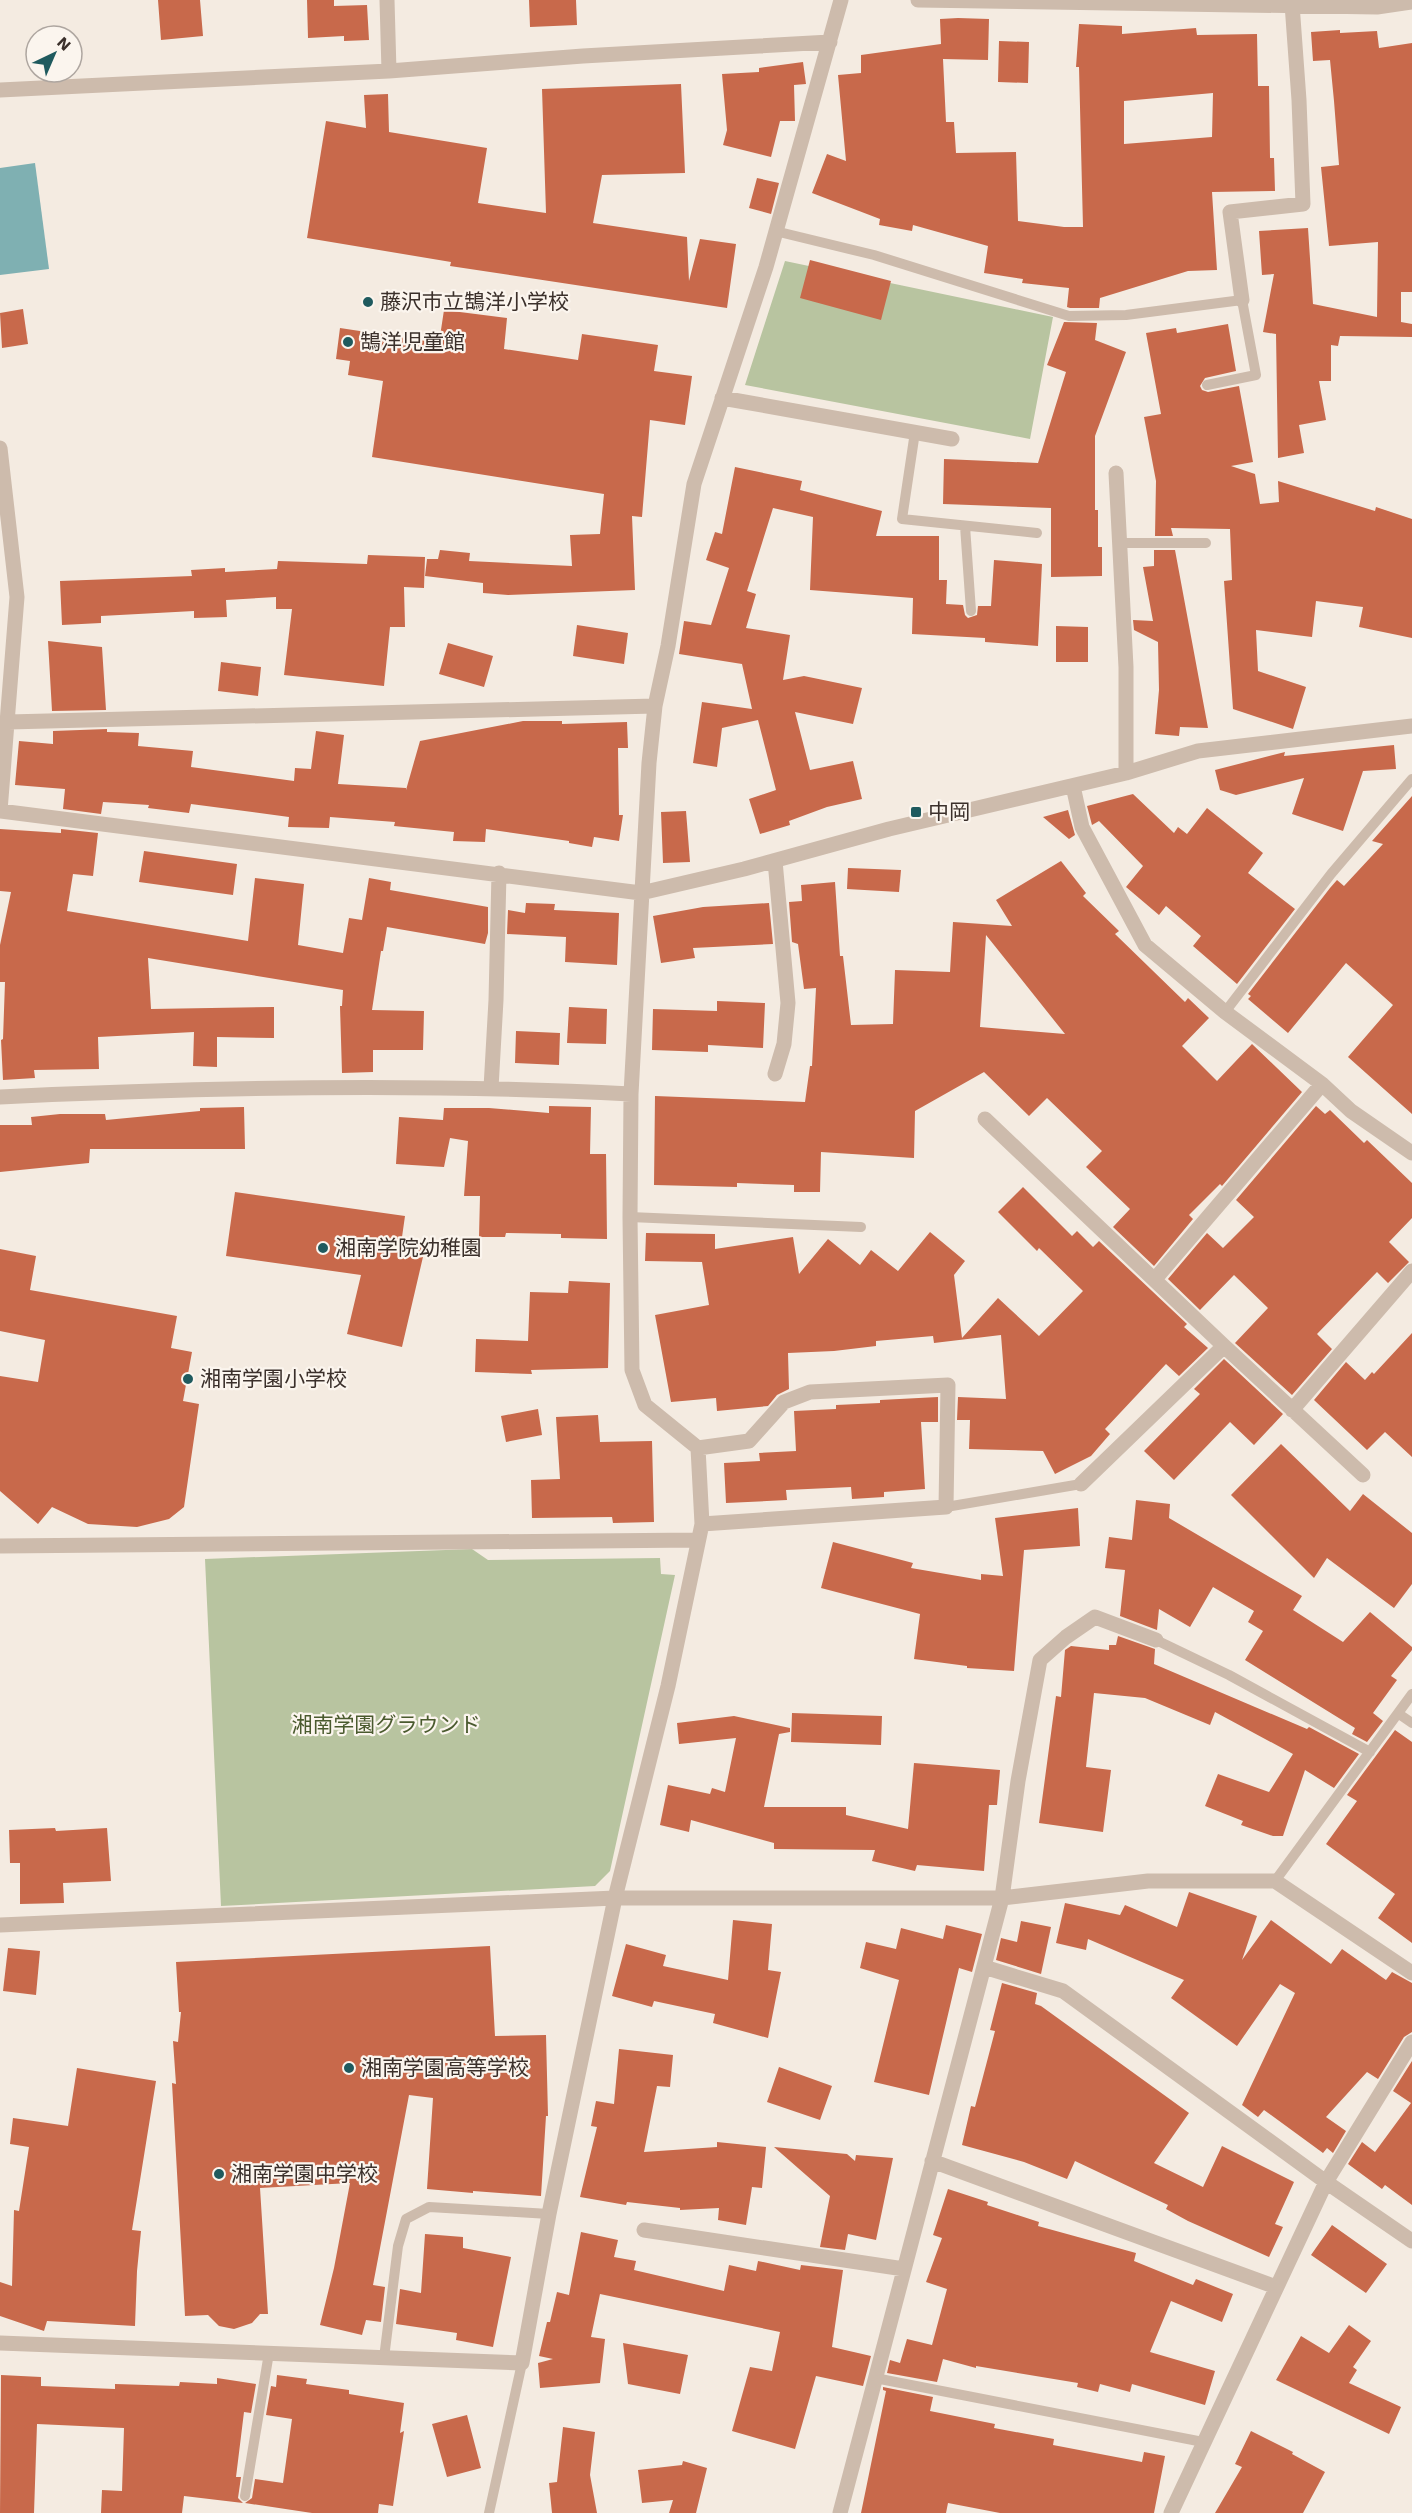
<svg xmlns="http://www.w3.org/2000/svg" width="1412" height="2513" font-family="'Work Sans','Noto Sans JP',sans-serif">
<style>
.green{fill:#b8c4a0}
.water{fill:#7fb0b2}
.building{fill:#c8694b;fill-rule:evenodd}
.lines{fill:none;stroke-linecap:round;stroke-linejoin:round}
.service{stroke:#cdbbac;stroke-width:10}
.minor{stroke:#cdbbac;stroke-width:15}
.poi-dot{fill:#1f5a5e;stroke:#fbf5ee;stroke-width:2}
.labels{text-anchor:middle;stroke-width:4.5;stroke-linejoin:round;paint-order:stroke}
.poi-label{font-size:21px;fill:#3b302b;stroke:#fbf5ee;text-anchor:start}
.park-label{font-size:21px;fill:#4a5a2e;stroke:#fbf5ee}
</style>
<rect width="100%" height="100%" fill="#f4ebe1"/>
<path class="green" d="M785 261 1053 317 1030 439 745 385Z
M472 1549 488 1560 660 1558 661 1574 675 1575 610 1871 595 1886 221 1906 205 1559Z"/>
<path class="water" d="M35 163 49 269 0 275V168Z"/>
<path class="building" d="M158 0H200L203 36 161 40Z
M307 0H334V6L367 5 369 40 344 41V36L308 38Z
M529 0H576L577 25 530 27Z
M958 18 989 19 988 60 943 59 946 122H954L956 153 1016 152 1018 221 1064 227H1083L1079 67H1076L1079 24 1122 26V34L1196 28 1197 35 1257 34 1258 86H1269L1270 158H1274L1275 191 1212 192 1217 270 1188 271 1100 298 1099 308H1070L1067 307 1069 288 1022 283 1023 279 984 273 988 246 913 225 912 231 879 225 880 219 812 193 827 154 846 161 838 75 861 73V55L941 44 940 19ZM1213 93 1212 137 1124 144V101Z
M1340 30V33L1377 31 1379 48 1412 43V292H1401V322L1412 324V337L1340 336 1338 346 1331 345V381H1319L1326 420 1299 425 1304 453 1278 458 1276 334 1263 332 1274 274 1262 275 1259 231 1308 228 1313 304 1377 317 1378 242 1329 246 1321 167 1339 165 1334 101 1330 60 1313 61 1311 32Z
M999 41 1029 42 1028 83 998 82Z
M803 62 806 84 794 85 795 121H780L771 157 723 145 727 130 722 74 759 72V68Z
M681 84 685 173 602 175 593 223 687 237 689 281 700 239 736 244 727 308 450 266 451 262 307 238 326 121 366 128 364 95 388 94 389 132 487 148 478 203 546 213 542 89Z
M757 178 779 183 771 214 749 208Z
M810 260 891 281 881 320 800 298Z
M23 309 28 344 2 348 0 313Z
M444 310 507 318 504 349 578 360 582 334 658 345 654 371 692 376 685 425 650 420 642 517 632 516 635 590 508 595 483 593V583L425 576 427 559H438L440 550 470 553 469 561 572 566 570 535 600 534 604 494 372 457 383 381 348 375 350 361 336 359 340 328 439 343Z
M1064 322 1097 323 1095 340 1126 352 1095 436V510H1098V547H1102V576L1051 577V508L943 504 944 459 1038 463 1066 372 1047 365Z
M1228 324 1236 371 1205 378 1200 386 1202 390 1208 392 1239 386 1253 462 1231 466 1255 474 1260 504 1279 502 1278 481 1375 511 1376 507 1412 519V638L1359 627 1363 607 1316 601 1312 637 1256 630 1258 671 1306 687 1293 729 1233 709 1224 581 1232 580 1230 529 1171 528 1173 536H1155L1156 481 1144 417 1161 414 1146 333 1176 328 1177 333Z
M735 467 802 481 800 490 882 511 876 536H939V580H947L946 604 963 605 965 615 968 618 977 615 978 606H991L994 560 1042 564 1038 646 985 642V638L912 634 913 598 810 590 813 517 773 508 747 591 756 594 746 628 790 635 783 680 804 676 862 688 853 724 795 712 810 770 853 761 862 799 827 807 789 821 790 825 760 834 749 799 776 790 758 720 722 728 717 767 693 763 702 702 752 709 742 664 679 654 684 621 711 625 729 568 706 560 715 532 722 534Z
M1154 550H1175L1208 728 1180 727 1179 736 1155 734 1159 690 1158 642 1134 630 1133 620 1153 621 1143 567 1154 566Z
M368 555 425 557 424 588 404 587 405 627H390L384 686 284 675 292 609H276V597L226 600 227 617 194 618V611L101 616V623L62 625 60 581 192 576 191 570 225 568V572L277 569 278 561 367 564Z
M577 625 628 633 624 664 573 656Z
M1056 626 1088 627V662H1056Z
M48 641 102 647 106 710 52 711Z
M448 643 493 656 484 687 439 674Z
M221 662 261 667 258 696 218 691Z
M523 721H562V724L627 722 628 748H618L619 815H623L619 841 594 837 592 847 569 843V841L486 829 485 842 453 841 454 832 394 826 395 822 330 817 329 828 288 827 289 817 191 804 189 813 148 808 149 805 103 802 101 814 63 809 65 789 15 785 19 741 53 744V731L107 729V732L139 733 138 746 193 751 191 767 294 781 295 768 311 769 316 731 344 735 338 784 406 788V790L420 741Z
M1394 745 1396 769 1363 771 1343 831 1292 814 1304 778 1236 795 1220 790 1215 770 1285 752 1284 756Z
M1133 794 1174 833 1178 827 1187 834 1207 808 1263 853 1248 873 1295 909 1237 984 1193 946 1201 936 1166 906 1159 915 1126 887 1143 866 1099 821 1092 825 1087 806Z
M1412 796V1114L1348 1057 1393 1005 1346 963 1288 1033 1248 999 1251 996 1248 994 1330 888 1337 880 1344 886 1383 844 1372 841Z
M1068 810 1075 835 1069 839 1043 817Z
M686 811 690 862 663 863 661 812Z
M0 829 61 833V829L98 833 93 876 73 874 67 911 248 941 255 878 304 884 298 945 343 953 349 918 362 920 369 878 391 882 390 890 488 907V933L485 944 387 927 383 951H381L372 1010 424 1011 423 1050H373V1072L342 1073 340 1006H342L343 990 148 958 151 1009 274 1007V1038L217 1037V1067L193 1066 194 1032 98 1037 99 1069 34 1070 35 1078 3 1080 1 1040 3 1039 5 982H0V945L11 892 0 891Z
M144 851 237 864 233 895 139 882Z
M1061 861 1086 893 1083 896 1119 931 1115 934 1185 1002 1188 998 1209 1018 1182 1046 1217 1081 1252 1044 1302 1092 1222 1186 1220 1184 1189 1215 1193 1219 1154 1266 1113 1227 1130 1209 1086 1167 1102 1151 1047 1098 1029 1116 984 1072 915 1111 914 1158 821 1152 820 1192H794V1185L737 1183V1187L654 1185 655 1096 805 1102 810 1066H812L816 988 804 989 798 944 792 942 789 902 802 901 801 885 835 882 840 956H843L851 1025 893 1024 895 970 950 972 953 922 1012 926 996 900ZM986 935 1065 1034 980 1027Z
M848 868 901 870 899 892 847 889Z
M526 903 555 904 554 910 619 913 617 965 565 962 566 937 507 934 508 910 525 913Z
M769 903 773 944 693 948 695 958 661 963 653 916 703 907Z
M717 1001 765 1003 763 1048 708 1045V1052L652 1050 653 1009 717 1011Z
M569 1007 607 1009 606 1044 567 1043Z
M516 1031 560 1033 559 1065 515 1063Z
M549 1106 591 1107 590 1154H606L607 1239 561 1238V1234L506 1233 505 1237H479L480 1196H464L468 1141 450 1138 444 1167 396 1164 399 1117 443 1120 444 1108H489L549 1113Z
M1316 1106 1325 1114 1330 1110 1364 1143 1367 1140 1412 1183V1218L1389 1242 1409 1262 1388 1283 1377 1272 1317 1334 1332 1349 1292 1395 1235 1343 1268 1308 1234 1275 1200 1310 1168 1279 1207 1233 1223 1248 1254 1217 1236 1200Z
M244 1107 245 1149H90L89 1163 0 1172V1125H32L31 1117 60 1114H105L106 1120 200 1111V1108Z
M1023 1187 1072 1236 1077 1231 1093 1247 1099 1241 1187 1324 1184 1327 1208 1348 1179 1376 1166 1364 1105 1429 1110 1434 1091 1456 1055 1474 1043 1451 969 1449 970 1420H957L958 1397 1006 1399 1001 1335 934 1343 933 1336 876 1341V1346L834 1351 788 1353 789 1389 777 1395 768 1406 717 1411 716 1398 671 1402 655 1315 709 1305 702 1262 645 1261 646 1233 715 1234V1249L793 1237 799 1274 828 1239 860 1265 871 1250 898 1271 930 1232 965 1261 954 1275 962 1338 998 1298 1039 1336 1083 1291 1039 1248 1037 1251 998 1212Z
M235 1192 405 1216 401 1244H426L402 1347 347 1334 361 1275 226 1256Z
M0 1249 36 1256 30 1290 177 1316 171 1348 192 1352 183 1401 199 1404 184 1507 169 1519 137 1527 88 1524 52 1507 38 1524 0 1491V1376L38 1382 45 1340 0 1331Z
M569 1281 610 1283 608 1368 531 1370 532 1374 475 1372 476 1339 528 1341 530 1292 568 1293Z
M1412 1333V1457L1385 1432 1367 1450 1314 1400 1346 1362 1365 1380 1372 1372 1374 1374Z
M1224 1359 1283 1414 1254 1445 1230 1422 1174 1480 1144 1451 1200 1394 1194 1389Z
M938 1397V1422H921L925 1489 884 1492V1497L852 1499 851 1487 786 1490 787 1500 726 1503 724 1463 760 1461 759 1453 796 1451 794 1411 836 1409V1405L880 1403V1400Z
M538 1409 542 1435 506 1442 501 1416Z
M598 1415 600 1442 652 1441 654 1522 613 1523 612 1517 532 1518 531 1480 560 1479 556 1417Z
M1281 1444 1350 1511 1363 1494 1412 1533V1584L1394 1608 1327 1558 1314 1578 1231 1495Z
M1136 1500 1170 1504 1169 1518 1302 1596 1293 1610 1343 1642 1370 1612 1412 1647V1650L1391 1676 1397 1680 1373 1713 1383 1721 1367 1742 1352 1734 1355 1728 1245 1660 1263 1631 1248 1622 1254 1611 1213 1587 1190 1627 1159 1609 1157 1630 1120 1616 1125 1570 1105 1568 1109 1537 1132 1540Z
M1078 1508 1080 1546 1024 1550 1014 1671 967 1668V1666L914 1659 920 1614 821 1588 833 1542 913 1563 911 1568 981 1580V1574L1003 1576 995 1518Z
M1118 1636 1155 1649 1154 1664 1307 1729 1309 1727 1359 1754 1334 1788 1305 1770 1283 1836H1273L1241 1825 1243 1821 1205 1806 1218 1774 1269 1792 1293 1754 1215 1712 1210 1725 1145 1698 1094 1693 1086 1767 1111 1770 1103 1832 1039 1823 1056 1696 1061 1697 1065 1650 1071 1646 1109 1650V1645H1116Z
M792 1713 882 1716 881 1745 791 1742Z
M734 1716 790 1728V1732L779 1734 764 1807H846V1815L908 1829 914 1763 1000 1770 997 1805H989L984 1871 917 1865 915 1871 872 1861 875 1850 774 1849V1843L691 1820 689 1832 660 1825 668 1785 710 1794 712 1788 725 1792 736 1738 679 1744 677 1723Z
M1395 1730 1412 1742V1943L1378 1918 1395 1894 1326 1844 1357 1801 1347 1795Z
M55 1828 56 1831 107 1828 111 1881 63 1883 64 1903 20 1904V1863H10L9 1830Z
M1189 1892 1257 1916 1242 1960 1271 1920 1331 1964 1342 1949 1386 1980 1392 1972 1412 1983V2032L1404 2037 1378 2079 1367 2072 1326 2117 1346 2131 1333 2153 1327 2148 1323 2153 1264 2110 1258 2117 1242 2105 1295 1993 1280 1984 1237 2046 1171 1998 1184 1980 1088 1939 1086 1950 1056 1943 1065 1903 1120 1915 1125 1905 1177 1927Z
M733 1920 772 1924 768 1970 781 1972 768 2038 713 2023 715 2014 654 2001 652 2007 612 1996 626 1944 666 1955 663 1966 728 1980Z
M1021 1921 1051 1927 1041 1974 996 1960 1001 1938 1017 1942Z
M946 1925 982 1934 972 1972 959 1968 929 2095 874 2082 899 1980 860 1968 866 1942 896 1949 901 1928 943 1939Z
M490 1946 495 2036 546 2035 548 2116H546L541 2196 473 2191V2193L427 2189 433 2098 409 2095 373 2285 385 2287 381 2322 366 2320 362 2335 320 2325 334 2268 350 2183 260 2188 268 2314H260L252 2323 234 2329 219 2326 208 2315 185 2316 172 2083 176 2084 173 2041 178 2042 181 2012H179L176 1962Z
M8 1948 40 1951 36 1995 3 1991Z
M1002 1983 1037 1993 1035 2004 1041 2006 1189 2113 1154 2163 1203 2187 1222 2146 1294 2182 1275 2224 1283 2227 1269 2257 1188 2221 1166 2209 1168 2205 1075 2161 1067 2179 1024 2162 962 2145 971 2106 975 2107 995 2031 990 2030Z
M619 2049 673 2055 670 2087 657 2086 644 2152 717 2147V2142L766 2147 762 2188 752 2187 746 2225 718 2220 719 2208 680 2210V2208L627 2202 626 2205 580 2197 597 2127 591 2126 596 2101 614 2104Z
M1412 2061V2205L1385 2185 1382 2189 1348 2164 1362 2142 1375 2152 1411 2103 1393 2091Z
M779 2067 832 2086 820 2120 767 2102Z
M77 2068 156 2081 132 2230 141 2231 137 2271 135 2326 47 2321 44 2331 0 2316V2282L12 2286 14 2210 19 2211 29 2147 10 2144 13 2118 68 2126Z
M774 2147 847 2154 855 2161 856 2155 893 2158 876 2240 848 2234 845 2250 820 2247 830 2196Z
M948 2189 988 2202 987 2205 1039 2222 1038 2226 1136 2253 1134 2261 1193 2285 1196 2279 1233 2294 1222 2322 1171 2301 1150 2352 1215 2371 1205 2405 1132 2384 1130 2392 1100 2384 1098 2392 1077 2387 1078 2383 976 2366V2368L943 2359 937 2382 887 2373 890 2360 900 2363 907 2339 932 2345 947 2289 926 2282 942 2238 933 2235Z
M1332 2225 1387 2264 1366 2293 1311 2255Z
M581 2232 618 2240 614 2257 636 2261 634 2270 724 2291 729 2265 756 2271 758 2261 800 2270 801 2265 843 2270 832 2347 871 2356 863 2386 816 2376 795 2449 732 2431 750 2367 772 2371 780 2332 600 2294 591 2337 605 2339 600 2383 540 2388 538 2363 553 2359 539 2356 547 2322H550L557 2292 569 2295Z
M425 2234 463 2237V2248L511 2257 493 2347 456 2340 457 2333 396 2324 400 2289 421 2293Z
M1349 2325 1371 2341 1353 2367 1357 2370 1349 2383 1401 2407 1389 2434 1276 2380 1301 2336 1329 2353Z
M623 2343 688 2355 680 2394 628 2384Z
M1 2375 41 2377V2386L115 2389V2384L179 2386 180 2382 217 2384V2378L256 2384 251 2413 244 2412 236 2477H241L238 2498 243 2503 184 2496 182 2513H101L102 2490 122 2491 124 2428 37 2424 34 2513H0Z
M277 2375 307 2379 306 2384 349 2390V2394L404 2403 400 2433 404 2431 393 2506 379 2504 378 2513H312L245 2503 252 2498 255 2479 283 2483 292 2419 266 2415 271 2386 276 2387Z
M883 2387 933 2397 930 2411 995 2424 994 2428 1054 2439 1053 2445 1142 2462 1144 2452 1165 2456 1154 2513H1000L948 2503 946 2513H861L886 2391 883 2390Z
M467 2415 481 2468 447 2477 432 2424Z
M563 2427 595 2432 590 2475 597 2513H552L549 2483 557 2482Z
M1251 2431 1293 2452 1292 2454 1325 2472 1303 2513H1215L1242 2467 1235 2464Z
M683 2461 707 2468 696 2513H669L673 2500 642 2503 638 2470 682 2465Z"/>
<g class="lines">
<path class="service" d="M775 231 874 255 1069 316 1126 315 1242 300 1256 375 1207 385
M915 432 902 519 1037 533
M965 526 971 611
M1121 543H1206
M1225 1012 1331 874 1412 779
M630 1217 861 1227
M946 1507 1081 1484
M1156 1640 1229 1675 1370 1752
M1399 1714 1412 1723
M1275 1881 1412 1694
M384 2358 398 2246 406 2219 429 2207 549 2214
M875 2378 1203 2442
M245 2496 269 2353
M489 2513 522 2363"/>
<path class="minor" d="M387 0 389 71
M918 0 1377 7 1412 2
M0 90 389 71 583 56 830 42
M1242 300 1230 212 1303 204 1299 100 1292 4
M722 398 952 439
M0 448 17 597 0 811
M1116 473 1126 667V773
M8 722 655 706
M1073 786 1082 827 1145 945 1225 1012 1322 1084 1351 1111 1412 1153
M0 811 641 893 744 869 889 829 1126 773 1198 751 1412 726
M775 861 788 1003 784 1044 775 1074
M491 1088 496 1000 499 873
M0 1097C210 1087 421 1083 631 1094
M985 1119 1224 1346 1363 1475
M1155 1279 1322 1084
M1292 1410 1412 1271
M698 1448 749 1441 784 1402 810 1392 948 1385 946 1507 702 1524
M1081 1484 1224 1346
M0 1546 698 1540
M0 1925 615 1898H1002L1148 1881H1275L1412 1973
M984 1967 1063 1991 1326 2182 1412 2241
M932 2161 1276 2287
M644 2230 904 2269
M0 2343 522 2363 549 2214 615 1898 668 1686 702 1524 698 1448 645 1405 632 1370 630 1217 631 1094 649 763 655 706 668 646 694 484 766 267 841 0
M840 2513 1002 1898 1018 1781 1040 1660 1066 1637 1095 1617 1156 1640
M1171 2513 1326 2182 1412 2042"/>
</g>
<g class="poi-dot">
<circle cx="368" cy="302" r="6"/>
<circle cx="348" cy="342" r="6"/>
<rect x="910" y="806" width="12" height="12" rx="3"/>
<circle cx="323" cy="1248" r="6"/>
<circle cx="188" cy="1379" r="6"/>
<circle cx="349" cy="2068" r="6"/>
<circle cx="219" cy="2174" r="6"/>
</g>
<g class="labels">
<g class="poi-label">
<text x="380" y="309">藤沢市立鵠洋小学校</text>
<text x="360" y="349">鵠洋児童館</text>
<text x="928" y="819">中岡</text>
<text x="335" y="1255">湘南学院幼稚園</text>
<text x="200" y="1386">湘南学園小学校</text>
<text x="361" y="2075">湘南学園高等学校</text>
<text x="231" y="2181">湘南学園中学校</text>
</g>
<g class="park-label">
<text x="386" y="1732">湘南学園グラウンド</text>
</g>
</g>
<g transform="translate(54 54) rotate(44)"><circle r="28" fill="#fbf5ee" stroke="#aea6a0" stroke-width="1.5"/>
<path d="M0-4.5L10 22L0 15L-10 22Z" fill="#1f5a5e"/>
<text y="-9" font-size="16" font-weight="bold" text-anchor="middle" fill="#3b302b">N</text>
</g>
</svg>
